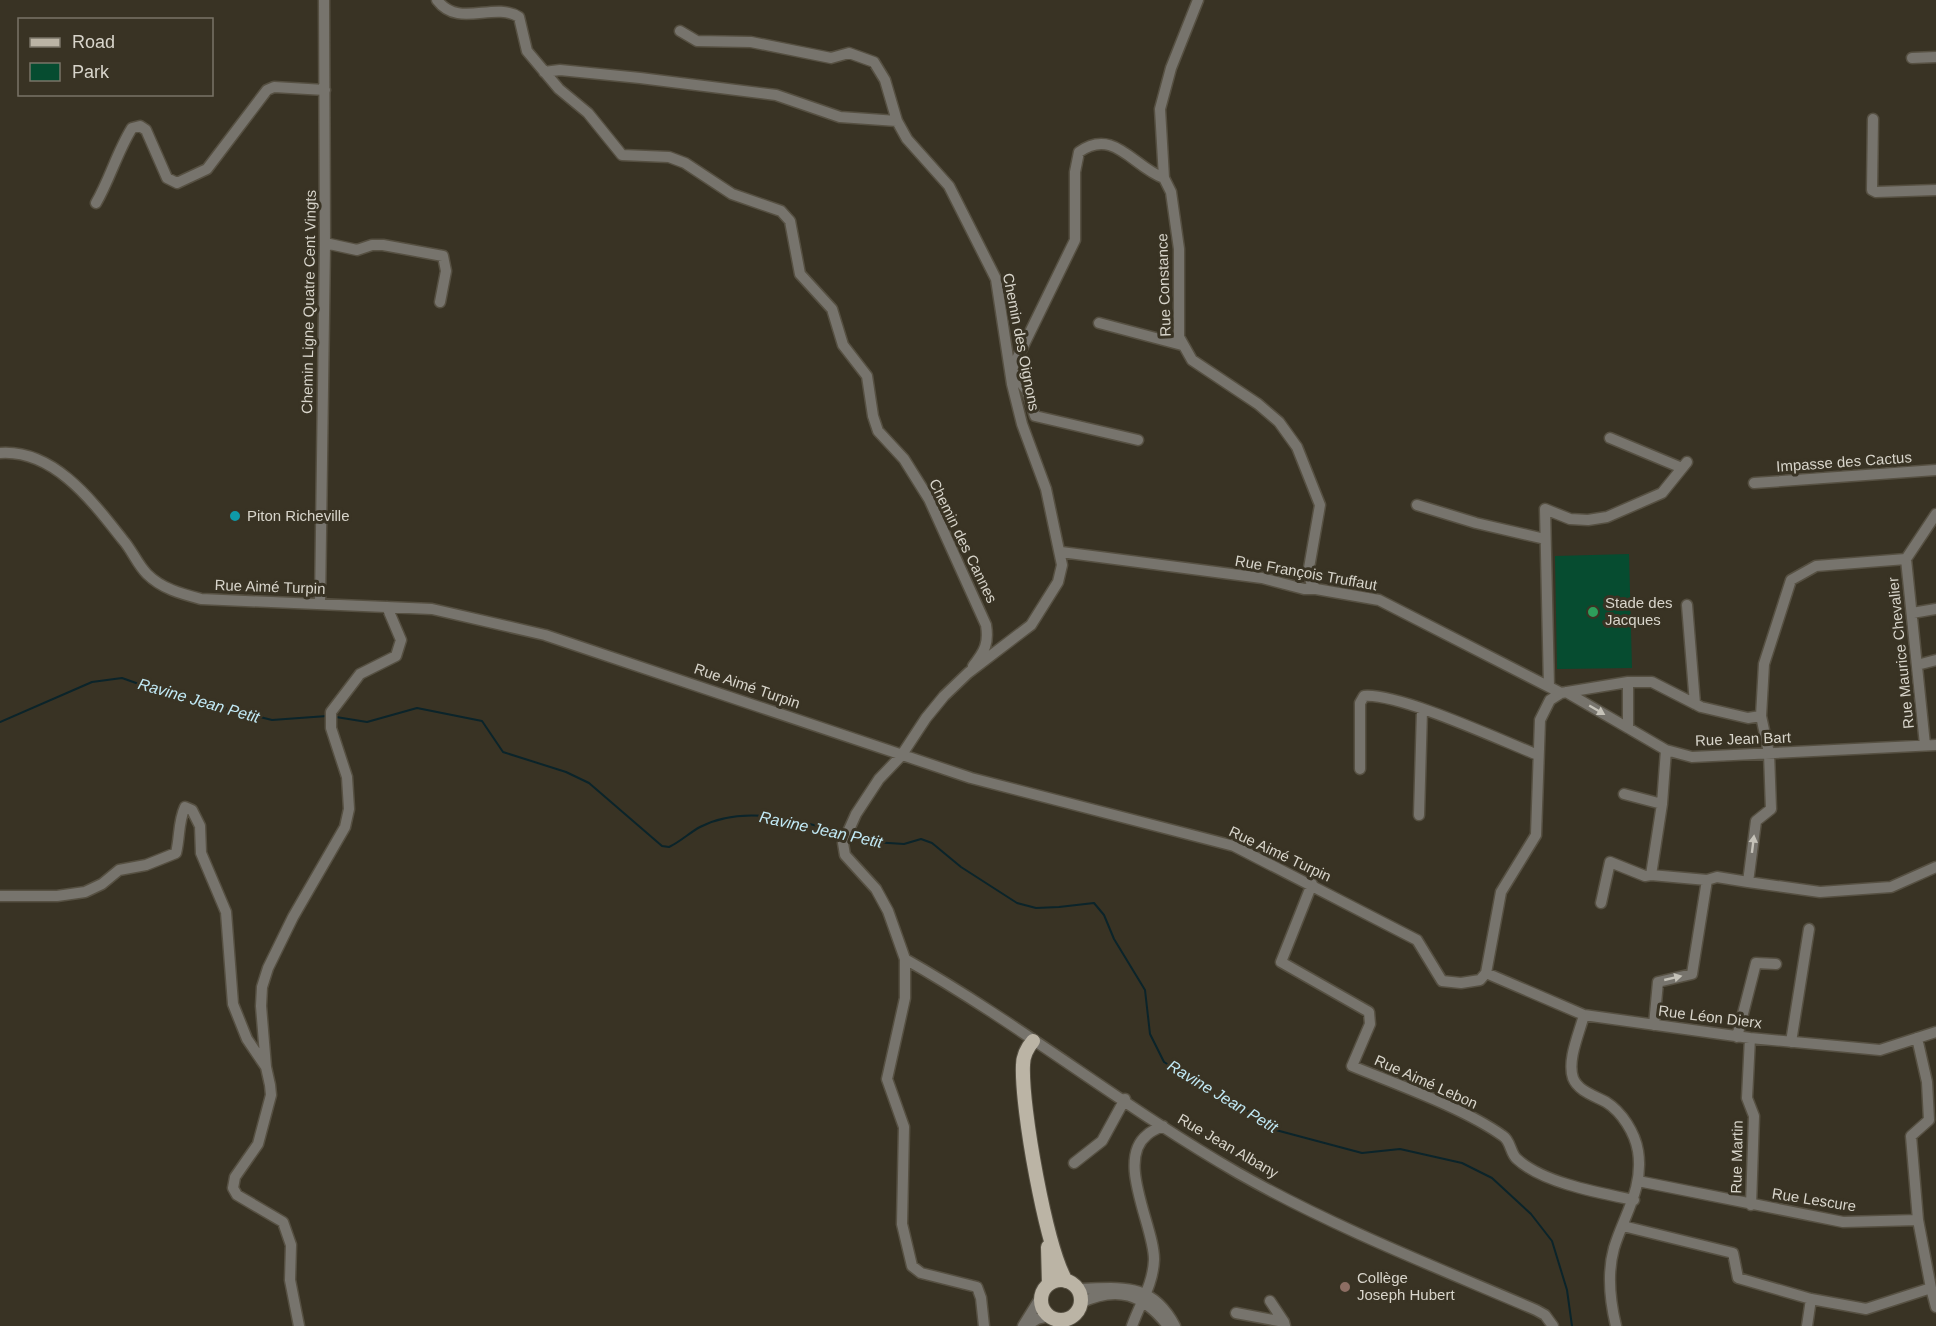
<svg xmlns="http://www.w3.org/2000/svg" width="1936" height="1326" font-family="Helvetica,sans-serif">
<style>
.green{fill:#064c30}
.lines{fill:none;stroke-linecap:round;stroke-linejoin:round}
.stream{stroke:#0b242a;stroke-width:2}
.minor-casing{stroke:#565042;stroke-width:13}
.major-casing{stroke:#565042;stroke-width:16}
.minor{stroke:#77746d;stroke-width:10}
.major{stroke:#bbb4a5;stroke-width:14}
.oneway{fill:#c5c2b8}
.culture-dot{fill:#0f9aa8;stroke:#393324;stroke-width:2}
.leisure-dot{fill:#2e9e5b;stroke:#393324;stroke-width:2}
.education-dot{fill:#8d6e63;stroke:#393324;stroke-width:2}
.labels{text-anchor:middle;stroke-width:6;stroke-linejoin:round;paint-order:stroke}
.street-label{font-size:15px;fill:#d8d5cb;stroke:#393324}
.poi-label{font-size:15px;fill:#d8d5cb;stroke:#393324;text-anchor:start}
.water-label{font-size:16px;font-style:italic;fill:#c1e9f5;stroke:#393324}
</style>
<rect width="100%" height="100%" fill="#393324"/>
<path class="green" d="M1629 554 1632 668 1557 669 1555 556Z"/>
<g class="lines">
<path class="stream" d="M336 717 367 722 417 708 482 721 503 752 566 772 589 783 662 846 669 847C680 842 689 833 700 827 743 804 799 820 842 833
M0 722 92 682 122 678 167 694 272 720 327 716
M851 836 873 842 904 844 921 839 932 843 961 867 1017 903 1036 908 1059 907 1094 903 1104 915 1114 939 1145 990 1150 1034 1164 1062 1214 1093 1240 1105 1272 1129 1362 1153 1400 1149 1462 1163 1492 1178 1531 1214 1552 1241 1567 1290 1572 1326"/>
<defs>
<path id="minor" d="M437 0C459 29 493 1 519 17L527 51 559 89 588 113 622 155 669 157 685 163 732 194 781 211 790 221 800 274 832 309 843 345 867 376 873 416 878 431 904 459 929 499 986 625C989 643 985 651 973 666
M1198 0 1171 68 1160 109 1164 178 1171 192 1179 249V337L1192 360 1258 404 1279 422 1297 447 1320 505 1309 568 1311 582 1316 589
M680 31 697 41 751 42 831 58 849 53 874 62 885 80 897 121 907 139 949 186 996 279 1012 384 1022 424 1046 489 1062 565 1058 582 1031 625 968 673 944 696 926 718 901 756 879 779 856 814 843 843 845 855 876 889 888 911 905 959V998L887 1079 904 1127 902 1224 912 1266 921 1273 977 1287 981 1298 984 1326
M1912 58 1936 57
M544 72 560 70 640 78 776 95 840 117 897 121
M1873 119 1872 190 1876 192 1936 190
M96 203C110 179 117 152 132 128L140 126 146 130 167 178 177 183 207 169 267 90 274 87 325 90
M325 243 357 250 372 245H383L443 256 446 271 440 302
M1099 323 1182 345
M1012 369 1075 240V172L1079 152C1114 127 1133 167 1164 178
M1012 370 1027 391 1035 416 1138 440
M1610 438 1682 468
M0 453C54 449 93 502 123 540 132 550 137 564 147 574 162 589 182 594 201 599L432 609 545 635 971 778 1234 846 1417 940 1442 981 1461 983 1480 980 1486 973 1501 892 1536 835 1540 720 1550 700 1561 693 1628 682H1652L1701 707 1748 718 1761 716
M1754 483 1936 470
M1417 505 1476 523 1545 539
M1061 552 1262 578 1304 589H1316L1379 600 1561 693
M1906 559 1925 745
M320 604 325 243 324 0
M1687 605 1695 704
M1912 613 1936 609
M1917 665 1936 660
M1628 682V728
M1549 687 1545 509 1570 519 1588 520 1607 517 1662 493 1687 462
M1566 692 1666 750 1692 757 1936 745
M1360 769V703L1364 696C1399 693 1500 740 1538 755
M1624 794 1662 804
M1419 815 1422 710
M1651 875 1707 880
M1748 882 1820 892 1891 887 1936 867
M1312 884 1281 962 1369 1012 1370 1024 1352 1066C1398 1085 1464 1108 1503 1136 1511 1141 1510 1153 1517 1159 1543 1183 1600 1193 1634 1200
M0 896H57L85 892 102 884 119 870 146 865 176 853C180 837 178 822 185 807L192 810 200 826 201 853 226 912 233 1004 247 1039 266 1067 270 1085 271 1095 258 1144 235 1177 233 1188 237 1195 283 1222 291 1245 290 1280 299 1326
M1601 903 1610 862 1645 876 1651 875 1662 804 1666 750
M905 959C1020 1024 1123 1107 1238 1173 1333 1227 1436 1267 1536 1310L1545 1315 1553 1326
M1486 973 1584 1015 1750 1038 1880 1050 1936 1032
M1584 1015C1579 1034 1567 1060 1573 1078 1578 1091 1595 1096 1606 1102 1622 1112 1635 1133 1638 1151 1644 1188 1624 1215 1614 1248 1607 1273 1610 1301 1616 1326
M1654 1025 1658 982 1692 974 1707 880 1717 877 1748 882 1756 821 1771 809 1769 753 1761 716 1764 664 1791 580 1816 566 1906 559 1936 514
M1737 1037 1756 963 1776 964
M1750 1038 1747 1098 1754 1116 1751 1205
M1917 1038 1927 1082 1929 1120 1911 1136 1918 1220
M1791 1042 1809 929
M266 1067 261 1006 262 987 268 968 293 917 345 827 349 809 347 777 331 728V712L360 674 396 656 401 640 387 607
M1074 1163 1102 1141 1125 1099
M1638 1181 1843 1222 1918 1220 1931 1288
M1623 1226 1733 1253 1738 1278 1811 1299 1866 1309 1931 1288 1936 1307
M1077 1289C1121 1288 1151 1281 1175 1326
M1270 1301 1284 1322
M1080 1303C1118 1285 1143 1294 1168 1326
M1236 1313 1284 1322 1285 1326
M1023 1326 1041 1297
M1026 1326 1037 1319 1050 1316
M1132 1326C1140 1303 1153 1285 1154 1260 1155 1228 1115 1160 1147 1135 1151 1131 1158 1128 1163 1126
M1807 1326 1811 1299"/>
<path id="major" d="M1033 1041C1027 1048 1023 1055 1023 1065 1021 1107 1046 1247 1066 1281
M1048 1247 1049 1284
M1041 1300a20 20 0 1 1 40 0a20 20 0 1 1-40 0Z"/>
</defs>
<use href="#minor" class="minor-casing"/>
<use href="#major" class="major-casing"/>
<use href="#minor" class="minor"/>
<use href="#major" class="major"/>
</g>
<defs><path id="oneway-solid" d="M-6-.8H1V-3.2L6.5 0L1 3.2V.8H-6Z" transform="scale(1.5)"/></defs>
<g class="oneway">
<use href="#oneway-solid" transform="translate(1597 710) rotate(30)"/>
<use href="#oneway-solid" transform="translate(1753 844) rotate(-83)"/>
<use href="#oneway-solid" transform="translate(1673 978) rotate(-13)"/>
</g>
<circle class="culture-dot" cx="235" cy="516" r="6"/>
<circle class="leisure-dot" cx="1593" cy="612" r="6"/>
<circle class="education-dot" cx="1345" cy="1287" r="6"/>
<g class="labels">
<g class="street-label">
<text transform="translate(1164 285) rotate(-92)" y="5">Rue Constance</text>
<text transform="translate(309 302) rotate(-89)" y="5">Chemin Ligne Quatre Cent Vingts</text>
<text transform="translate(1021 342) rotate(79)" y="5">Chemin des Oignons</text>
<text transform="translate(1844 462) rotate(-4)" y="5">Impasse des Cactus</text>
<text transform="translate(963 541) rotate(64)" y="5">Chemin des Cannes</text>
<text transform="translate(1306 573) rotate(10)" y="5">Rue François Truffaut</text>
<text transform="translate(270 587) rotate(2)" y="5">Rue Aimé Turpin</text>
<text transform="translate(1901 653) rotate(-96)" y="5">Rue Maurice Chevalier</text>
<text transform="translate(747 686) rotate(19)" y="5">Rue Aimé Turpin</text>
<text transform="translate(1743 739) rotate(-2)" y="5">Rue Jean Bart</text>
<text transform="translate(1280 854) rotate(25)" y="5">Rue Aimé Turpin</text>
<text transform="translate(1710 1017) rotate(7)" y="5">Rue Léon Dierx</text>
<text transform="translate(1426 1082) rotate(24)" y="5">Rue Aimé Lebon</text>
<text transform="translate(1228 1146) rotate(30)" y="5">Rue Jean Albany</text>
<text transform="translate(1737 1157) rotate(-89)" y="5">Rue Martin</text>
<text transform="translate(1814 1200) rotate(9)" y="5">Rue Lescure</text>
</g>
<g class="poi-label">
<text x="247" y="521">Piton Richeville</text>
<text x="1605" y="608">Stade des<tspan x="1605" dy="17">Jacques</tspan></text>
<text x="1357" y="1283">Collège<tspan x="1357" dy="17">Joseph Hubert</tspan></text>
</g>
<g class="water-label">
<text transform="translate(199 700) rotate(16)" y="6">Ravine Jean Petit</text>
<text transform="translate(821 829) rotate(12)" y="6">Ravine Jean Petit</text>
<text transform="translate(1223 1096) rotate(31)" y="6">Ravine Jean Petit</text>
</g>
</g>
<rect x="18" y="18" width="195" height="78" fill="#393324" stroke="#797467" stroke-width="1.5"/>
<rect x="30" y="38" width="30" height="9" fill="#bbb4a5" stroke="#797467" stroke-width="1.5"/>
<text x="72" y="48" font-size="18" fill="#d8d5cb">Road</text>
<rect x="30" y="63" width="30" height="18" fill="#064c30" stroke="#797467" stroke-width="1.5"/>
<text x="72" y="78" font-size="18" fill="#d8d5cb">Park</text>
</svg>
